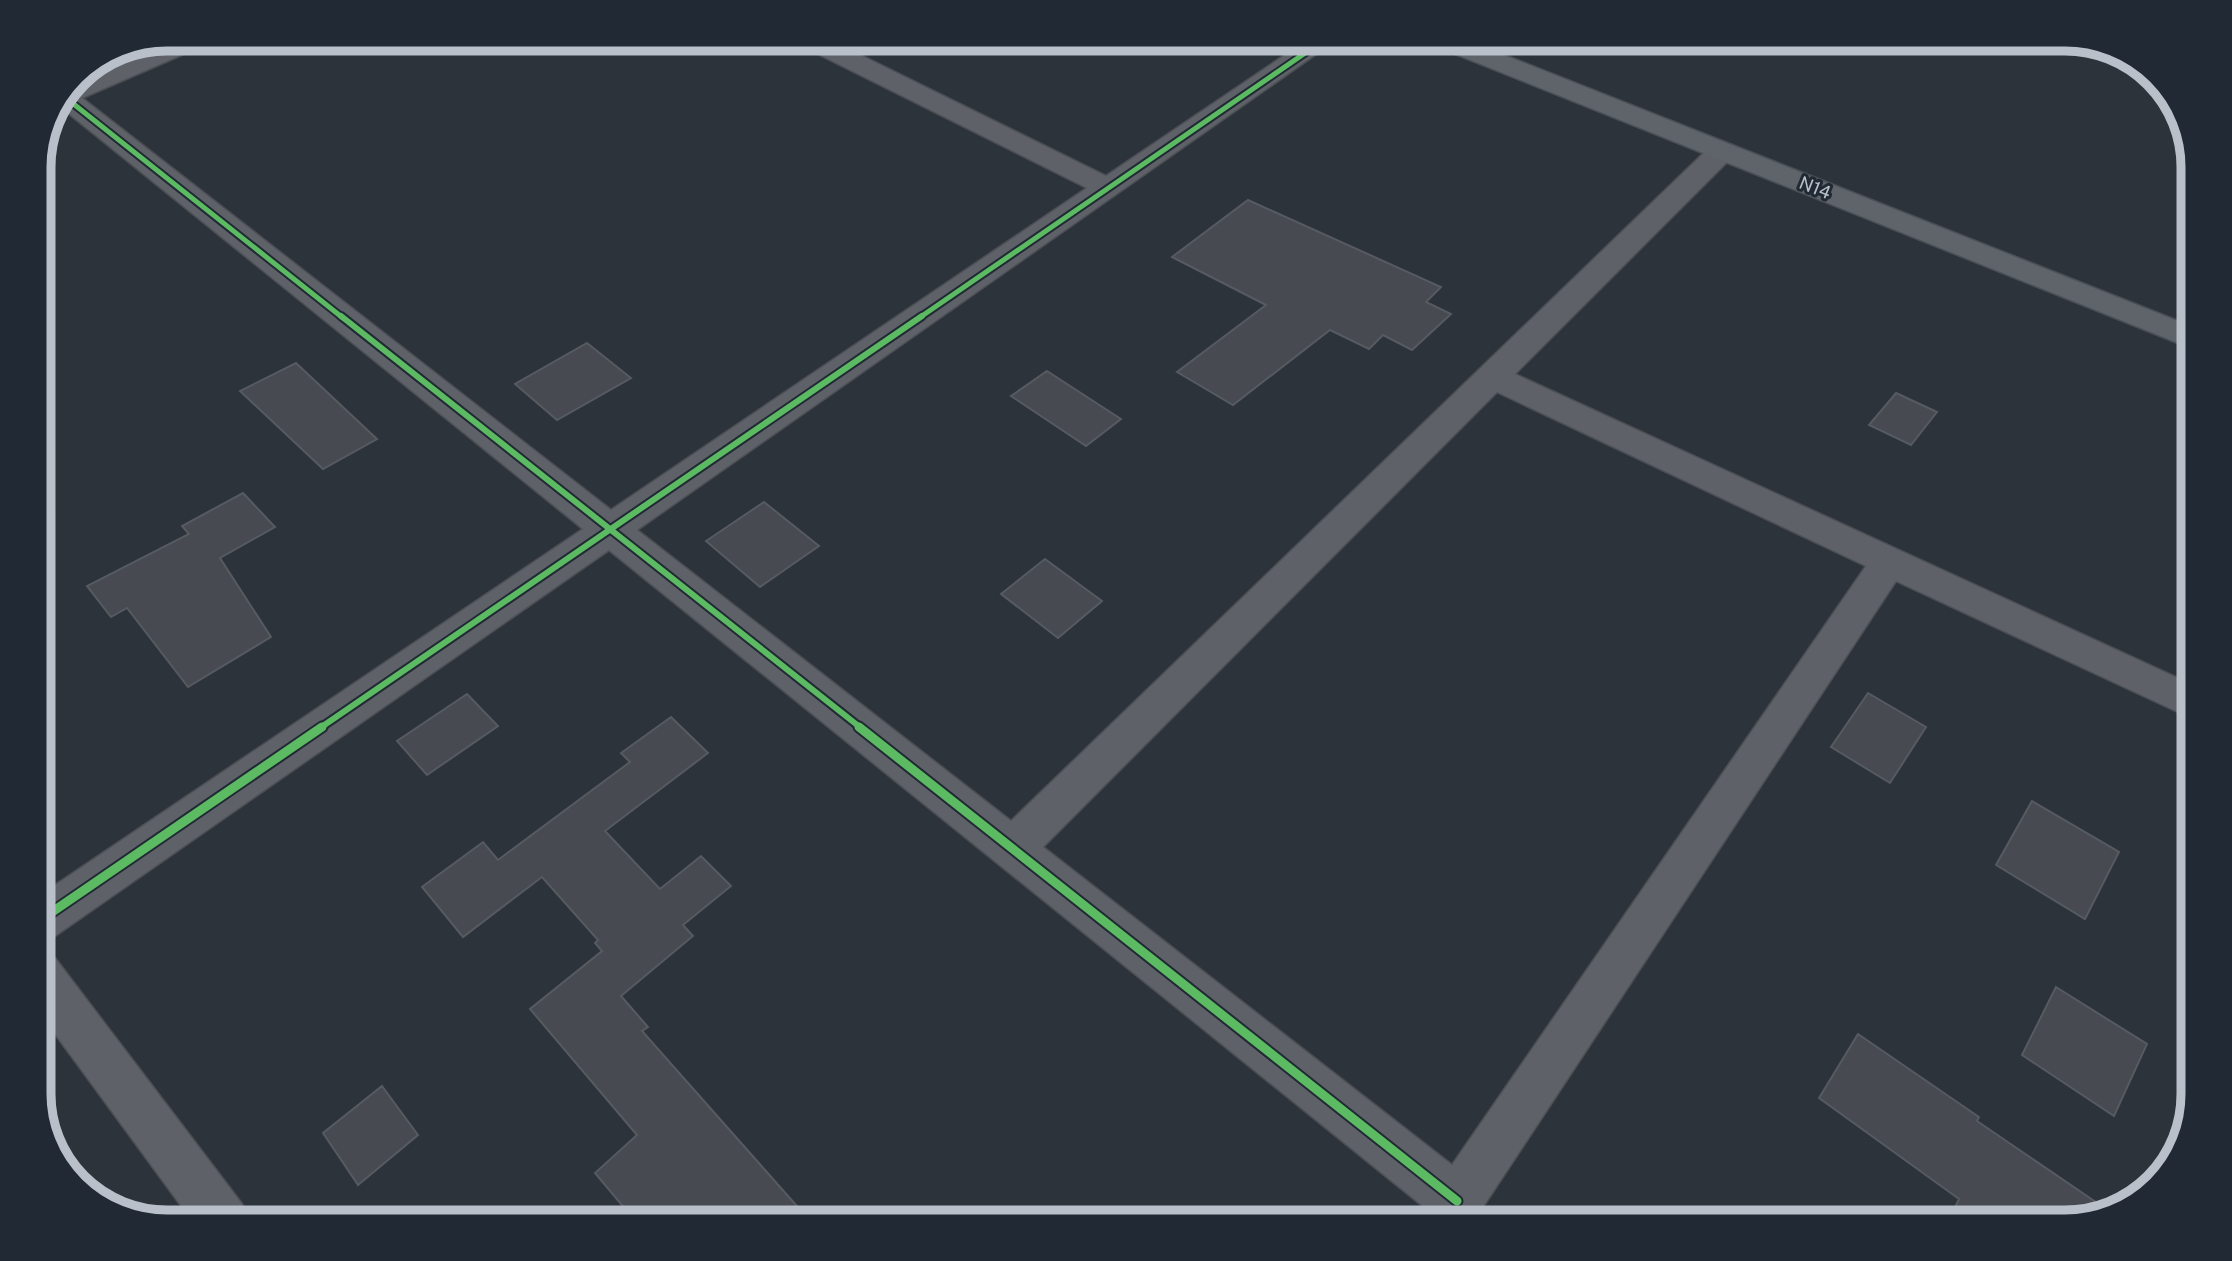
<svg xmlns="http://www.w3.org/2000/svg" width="2232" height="1261" font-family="'Public Sans',sans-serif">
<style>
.building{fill:#474b51;stroke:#565a61;stroke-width:2}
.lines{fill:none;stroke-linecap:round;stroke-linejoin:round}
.street-casing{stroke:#4b4f54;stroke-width:3}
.primary-casing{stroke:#4b5056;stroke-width:3}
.street{fill:#5e6268;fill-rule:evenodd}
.primary{fill:#5f646a;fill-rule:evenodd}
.cycleway-far2-casing{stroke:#212a34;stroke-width:9}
.cycleway-far1-casing{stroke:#212a34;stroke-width:10}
.cycleway-casing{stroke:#212a34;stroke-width:13}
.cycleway-far2{stroke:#5cba63;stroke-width:5}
.cycleway-far1{stroke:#5cba63;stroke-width:6}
.cycleway{stroke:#5cba63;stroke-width:9}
.labels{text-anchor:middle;stroke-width:6;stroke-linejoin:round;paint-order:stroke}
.far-street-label{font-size:18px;fill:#b9c0c9;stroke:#212a34}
.rim{fill:none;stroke:#b9c0c9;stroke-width:9}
</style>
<rect width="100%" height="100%" fill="#2d333a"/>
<path class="building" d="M1248 200 1441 287 1426 302 1451 314 1412 350 1383 335 1369 349 1330 330 1233 405 1177 372 1266 305 1172 257Z
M587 343 631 378 557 420 515 384Z
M296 363 377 439 323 469 240 391Z
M1047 371 1121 419 1086 446 1011 396Z
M1896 393 1937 412 1911 445 1869 425Z
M243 493 275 527 220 558 271 637 188 687 127 608 111 617 87 586 189 534 182 526Z
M764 502 819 546 760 587 706 541Z
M1045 559 1102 601 1058 638 1001 594Z
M1868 693 1926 727 1890 783 1831 747Z
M467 694 498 726 427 775 397 741Z
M671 717 708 753 605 831 660 889 701 856 731 886 683 925 693 936 621 996 648 1027 642 1031 811 1222H636L595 1173 637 1135 530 1009 602 951 595 943 598 940 542 877 463 937 422 887 483 842 498 860 630 762 621 753Z
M2032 801 2119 852 2085 919 1996 865Z
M2056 987 2147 1044 2114 1116 2022 1055Z
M1858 1034 1979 1117 1977 1121 2109 1211 2066 1222H1948L1959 1199 1819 1098Z
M382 1086 418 1135 358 1185 323 1133Z"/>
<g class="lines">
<defs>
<path id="street" d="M177 38H212L209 43 82 98 611 510 1087 188 796 43 793 38H826L1106 176 1310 38H1339L637 530 1011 821 1712 145H1732L1736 151 1732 157 1515 374 2193 685V719L1896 581 1473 1222H1419L1424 1207 609 550 55 936 39 942V896L583 529 62 108 73 82ZM1497 392 1866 566 1452 1165 1043 847Z
M39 952 55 958 242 1204 250 1222H193L39 1012Z"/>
<path id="primary" d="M1425 38H1461L2193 327V349L1428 43Z"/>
</defs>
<use href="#street" class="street-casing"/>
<use href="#primary" class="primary-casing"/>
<use href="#street" class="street"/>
<use href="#primary" class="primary"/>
<defs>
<path id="cycleway-far2" d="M66 98 343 318
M919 318 1327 38"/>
<path id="cycleway-far1" d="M341 316 861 728
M320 728 922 316"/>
<path id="cycleway" d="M859 727 1457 1201
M39 921 322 727"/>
</defs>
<use href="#cycleway-far2" class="cycleway-far2-casing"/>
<use href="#cycleway-far1" class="cycleway-far1-casing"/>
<use href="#cycleway" class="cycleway-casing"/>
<use href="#cycleway-far2" class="cycleway-far2"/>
<use href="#cycleway-far1" class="cycleway-far1"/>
<use href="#cycleway" class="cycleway"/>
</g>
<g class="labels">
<g class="far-street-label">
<text transform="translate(1815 188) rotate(22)" y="6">N14</text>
</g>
</g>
<path d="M0 0H2232V1261H0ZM167 51H2065A116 116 0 0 1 2181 167V1094A116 116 0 0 1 2065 1210H167A116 116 0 0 1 51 1094V167A116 116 0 0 1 167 51Z" fill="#212a34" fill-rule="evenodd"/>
<path class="rim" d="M167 51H2065A116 116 0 0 1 2181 167V1094A116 116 0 0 1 2065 1210H167A116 116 0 0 1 51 1094V167A116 116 0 0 1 167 51Z"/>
</svg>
